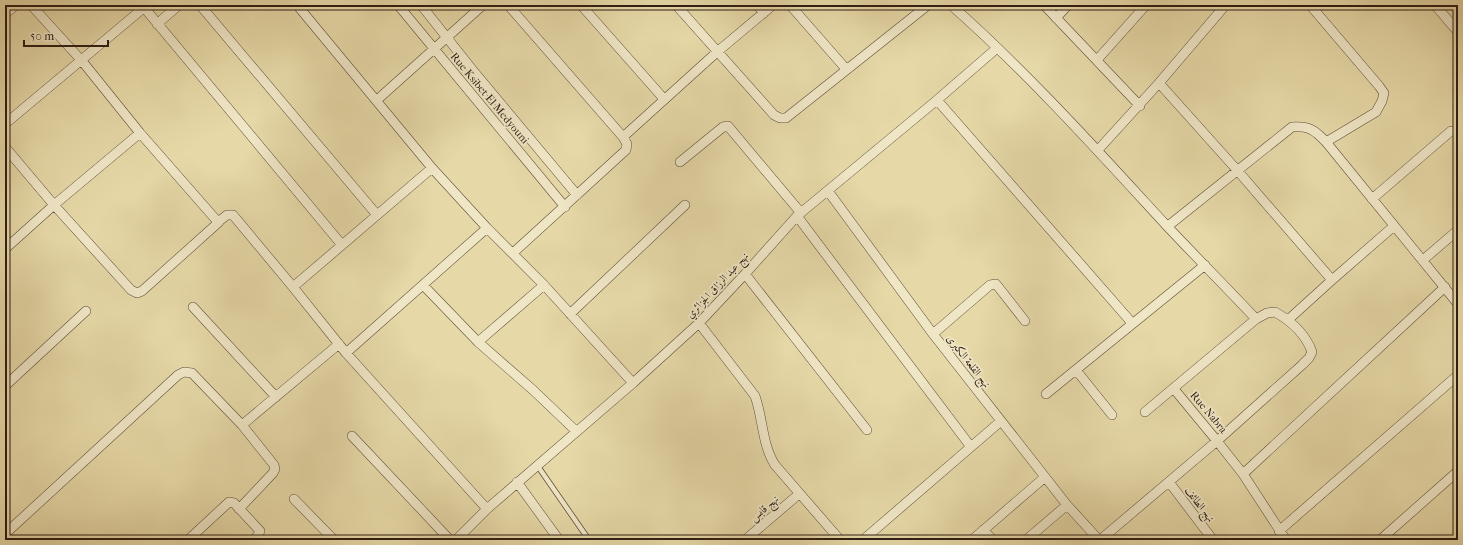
<svg xmlns="http://www.w3.org/2000/svg" width="1463" height="545" font-family="'IM FELL French Canon',Amiri,serif">
<style>
.lines{fill:none;stroke-linecap:round;stroke-linejoin:round}
.service-casing{stroke:#5c4c38;stroke-width:6}
.minor-casing{stroke:#5c4c38;stroke-width:10}
.service{stroke:#efe6c6;stroke-width:4.5}
.minor{stroke:#efe6c6;stroke-width:9}
.labels{text-anchor:middle;stroke-width:3.5;stroke-linejoin:round;paint-order:stroke}
.street-label{font-size:11px;fill:#2e1d13;stroke:#efe6c6}
</style>
<rect width="100%" height="100%" fill="#e6d8a7"/>
<filter id="stains"><feTurbulence type="fractalNoise" baseFrequency=".005" numOctaves="4"/><feColorMatrix values="0 0 0 0 .2 0 0 0 0 .09 0 0 0 0 .02 0 0 0 .5 -.17"/></filter>
<radialGradient id="worn" r=".72"><stop offset=".6" stop-color="#630" stop-opacity="0"/><stop offset="1" stop-color="#630" stop-opacity=".3"/></radialGradient>
<g class="lines">
<defs>
<path id="service" d="M537 465 589 540"/>
<path id="minor" d="M31 5 82 61 140 133 218 222 227 215H233L293 287 346 353 487 509
M142 5 342 245
M200 5 377 215
M297 5 432 168 487 228 544 285 633 383
M398 5 565 207
M421 5 475 73 577 195
M508 5 623 137
M581 5 664 99
M676 5 774 115 780 118H786L928 5
M757 5 764 13
M790 5 846 69
M951 5C1027 72 1097 150 1166 225 1196 257 1226 287 1256 319
M1044 5 1140 106
M1310 5 1379 86 1384 93 1382 101 1376 112 1326 142
M1435 5 1458 32
M5 14 16 5
M1056 18 1068 5
M157 24 179 5
M1097 60 1146 5
M1159 83 1237 170 1332 280
M377 100 483 5
M937 100 1132 323
M5 124 147 5
M5 147 54 205 131 290 137 293 142 291 219 222
M1098 150 1159 83 1223 8 1224 5
M680 162 723 127 728 126 801 213
M828 191 933 334 1067 505 1099 540
M1372 199 1451 131
M797 216 971 447
M1168 226 1292 127C1309 126 1315 130 1326 142L1458 304
M5 249 54 205 140 133
M513 253 626 150 627 144 623 137 717 52 773 5
M1423 260 1458 230
M745 274 867 430
M423 285 478 342 533 390 576 431
M293 287 432 168
M193 307 276 397
M570 314 685 205
M1289 319 1332 280 1394 226
M699 323 755 396C763 418 762 445 775 465L840 540
M933 334 990 285 996 284 1025 321
M478 342 544 285
M346 353 487 228
M1076 370 1112 415
M5 386 86 311
M1174 389 1217 441 1243 474 1286 540
M1046 394 1205 265
M242 425 339 344
M352 436 450 540
M1243 474 1445 287
M517 482 559 540
M1169 482 1213 540
M294 499 334 540
M983 530 993 540
M1279 531 1458 375
M5 534 178 375 184 372 192 373 242 425 274 465 275 469 273 473 239 509
M188 540 229 502 234 503 260 531 258 535 254 540
M456 540 487 509 633 383 699 323 745 274 797 216 937 100 997 48
M745 540 799 494
M863 540 1001 421
M972 540 1045 477
M1026 540 1067 505
M1100 540 1217 441 1302 365 1309 358 1312 352C1306 335 1291 321 1275 312L1267 313 1256 319 1145 412
M1380 540 1458 471"/>
</defs>
<use href="#service" class="service-casing"/>
<use href="#minor" class="minor-casing"/>
<use href="#service" class="service"/>
<use href="#minor" class="minor"/>
</g>
<g class="labels">
<g class="street-label">
<text transform="translate(490 98) rotate(50)" y="4">Rue Ksibet El Medyouni</text>
<text transform="translate(717 285) rotate(-47)" y="4">نهج عبد الرزاق الجزائري</text>
<text transform="translate(969 361) rotate(52)" y="4">نهج القلعة الكبرى</text>
<text transform="translate(1209 412) rotate(50)" y="4">Rue Nabra</text>
<text transform="translate(1200 504) rotate(53)" y="4">نهج الطائف</text>
<text transform="translate(764 508) rotate(-40)" y="4">نهج قابس</text>
</g>
</g>
<rect width="1463" height="545" fill="none" stroke="#e6d8a7" stroke-width="20"/>
<rect x="6" y="6" width="1451" height="533" fill="none" stroke="#2e1d13" stroke-width="2"/>
<rect x="10" y="10" width="1443" height="525" fill="none" stroke="#2e1d13"/>
<path d="M24 40v6h84v-6" fill="none" stroke="#2e1d13" stroke-width="2"/>
<text x="30" y="40" font-size="12" fill="#2e1d13" stroke="#efe6c6" stroke-width="3" paint-order="stroke">50 m</text>
<rect width="100%" height="100%" filter="url(#stains)"/>
<rect width="100%" height="100%" fill="url(#worn)"/>
</svg>
